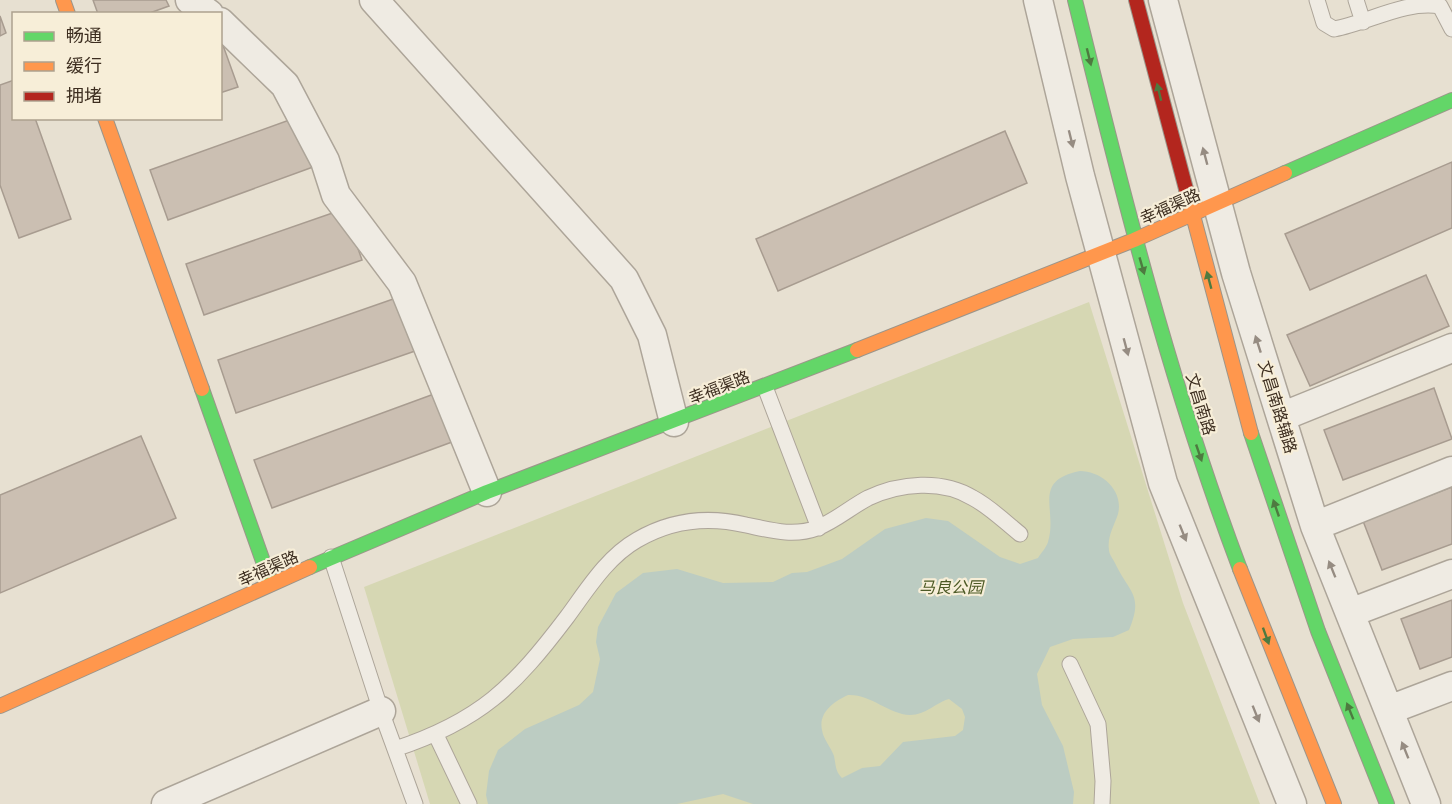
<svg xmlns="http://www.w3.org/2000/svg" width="1452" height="804" font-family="Literata,'Noto Sans SC',serif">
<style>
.green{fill:#d6d7b3}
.water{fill:#bcccc2;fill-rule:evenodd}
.building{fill:#cbbfb2;stroke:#a89c90;stroke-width:1.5}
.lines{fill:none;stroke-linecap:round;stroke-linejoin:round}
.lane-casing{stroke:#ada599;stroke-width:17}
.street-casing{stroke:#ada599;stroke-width:31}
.fast-casing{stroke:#9c958a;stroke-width:16}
.slow-casing{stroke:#9c958a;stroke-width:16}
.jam-casing{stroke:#9c958a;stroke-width:16}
.lane{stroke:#efebe3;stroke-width:15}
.street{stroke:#efebe3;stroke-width:28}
.fast{stroke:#63d668;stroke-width:14}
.slow{stroke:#ff974d;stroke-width:14}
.jam{stroke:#b3261e;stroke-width:14}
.oneway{fill:#4e7a40}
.oneway2{fill:#968c82}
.labels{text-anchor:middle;stroke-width:4.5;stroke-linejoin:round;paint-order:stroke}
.street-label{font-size:16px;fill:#3d2e20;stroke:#f7eed8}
.park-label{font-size:16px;font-style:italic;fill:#4d5a26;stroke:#f7eed8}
</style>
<rect width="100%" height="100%" fill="#e7e0d1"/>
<path class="green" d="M1089 302 1183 603 1260 804H430L364 587Z"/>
<path class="water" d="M1080 471C1101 471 1124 490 1118 514 1114 526 1107 537 1109 550 1109 554 1113 559 1115 563 1129 593 1144 594 1129 630L1113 637 1073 639 1050 647 1037 674 1042 705 1063 746 1074 792 1073 804H753L723 794 677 804H488L486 795 489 771 498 750 525 729 579 705 593 692 600 659 596 642 598 627 616 593 643 573 677 569 723 583 773 582 792 573 807 572 842 559 885 529 926 518 948 521 1000 557 1020 564 1038 558C1041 553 1046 548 1048 542 1058 509 1031 481 1080 471ZM848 695C871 694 888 714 910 715 926 715 935 703 949 699L962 709 965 717 963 730 955 736 903 742 880 766 862 768 842 778C835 771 836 765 834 756 831 747 823 739 822 730 818 712 835 701 848 695Z"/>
<path class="building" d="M93 0H166L169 6 147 14H98Z
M0 16 6 33 0 36Z
M220 37 238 87 220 93Z
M14 80V118H35L71 219 19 238 0 185V85Z
M295 118 313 167 168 220 150 170Z
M1005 131 1027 183 778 291 756 239Z
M1452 162V228L1310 290 1285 234Z
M344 209 362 260 204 315 186 264Z
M1426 275 1449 326 1310 386 1287 335Z
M399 297 418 350 236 413 218 360Z
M1434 388 1452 439 1343 480 1324 430Z
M434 394 452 442 272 508 254 460Z
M141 436 176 518 0 593V495Z
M1452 487V544L1382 570 1363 521Z
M1452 600V657L1420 669 1401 619Z"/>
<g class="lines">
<defs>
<path id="lane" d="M1317 0 1324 23 1334 29C1368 23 1405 0 1440 6L1452 29
M1356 0 1363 22
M765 387 819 528
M331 557 381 711 415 804
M1070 664 1098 724 1103 781 1102 804
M436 735 469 804
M395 749C480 721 514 687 567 617 587 590 607 557 637 540 671 520 708 516 746 525 770 530 793 537 817 528 835 521 851 507 868 498 900 483 942 479 973 498 990 507 1005 522 1020 534"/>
<path id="street" d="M190 0 209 14
M374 0 624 279 652 335 674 422
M1038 0 1080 176 1163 483 1292 804
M1163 0 1236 273 1315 526 1426 804
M220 22 285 85 325 161 336 195 402 283 487 492
M1281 417 1452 348
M1315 526 1452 471
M1350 613 1452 574
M1389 710 1452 686
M166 804 381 711"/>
<path id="fast" d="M1075 0C1122 192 1170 384 1240 569
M1285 173 1452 100
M202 389 271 584
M1251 433 1318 631 1387 804
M310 567 487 492 857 350"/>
<path id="slow" d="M63 0 68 14
M105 118 202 389
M1186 189 1251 433
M857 350 1134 240 1285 173
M1240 569 1334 804
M0 706 310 567"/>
<path id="jam" d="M1136 0 1186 189"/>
</defs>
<use href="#lane" class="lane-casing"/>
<use href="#street" class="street-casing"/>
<use href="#fast" class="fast-casing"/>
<use href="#slow" class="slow-casing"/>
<use href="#jam" class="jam-casing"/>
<use href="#lane" class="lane"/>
<use href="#street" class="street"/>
<use href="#fast" class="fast"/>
<use href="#slow" class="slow"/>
<use href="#jam" class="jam"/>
</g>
<defs><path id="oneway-solid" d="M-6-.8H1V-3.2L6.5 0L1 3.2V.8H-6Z" transform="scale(1.5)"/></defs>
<g class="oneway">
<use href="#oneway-solid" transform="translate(1089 57) rotate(76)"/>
<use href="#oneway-solid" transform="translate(1159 92) rotate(-104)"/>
<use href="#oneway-solid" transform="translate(1142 266) rotate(74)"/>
<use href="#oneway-solid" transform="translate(1209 280) rotate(-105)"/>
<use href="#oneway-solid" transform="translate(1199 453) rotate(71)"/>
<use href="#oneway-solid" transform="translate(1276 508) rotate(-109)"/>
<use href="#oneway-solid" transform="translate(1266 636) rotate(70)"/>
<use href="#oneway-solid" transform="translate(1350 711) rotate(-112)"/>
</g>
<g class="oneway2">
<use href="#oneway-solid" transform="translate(1071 139) rotate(76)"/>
<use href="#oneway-solid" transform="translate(1205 156) rotate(-105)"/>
<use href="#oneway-solid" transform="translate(1258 344) rotate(-108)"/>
<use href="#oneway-solid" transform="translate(1126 347) rotate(75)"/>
<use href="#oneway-solid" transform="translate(1183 533) rotate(68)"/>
<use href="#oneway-solid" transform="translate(1332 569) rotate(-112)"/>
<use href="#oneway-solid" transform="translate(1256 714) rotate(68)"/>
<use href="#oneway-solid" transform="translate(1405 750) rotate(-112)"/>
</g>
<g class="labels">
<g class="street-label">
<text transform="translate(1170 206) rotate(-24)" y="6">幸福渠路</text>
<text transform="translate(719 387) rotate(-21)" y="6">幸福渠路</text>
<text transform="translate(1201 404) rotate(73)" y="6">文昌南路</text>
<text transform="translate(1278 407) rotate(73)" y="6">文昌南路辅路</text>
<text transform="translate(268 568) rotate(-24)" y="6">幸福渠路</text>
</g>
<g class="park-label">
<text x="951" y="593">马良公园</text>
</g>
</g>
<rect x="12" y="12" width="210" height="108" fill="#f7eed8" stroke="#ada18e" stroke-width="1.5"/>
<rect x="24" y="32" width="30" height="9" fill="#63d668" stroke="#ada18e" stroke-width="1.5"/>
<text x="66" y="42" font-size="18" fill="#3d2e20">畅通</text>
<rect x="24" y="62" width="30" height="9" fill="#ff974d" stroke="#ada18e" stroke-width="1.5"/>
<text x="66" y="72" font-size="18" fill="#3d2e20">缓行</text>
<rect x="24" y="92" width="30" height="9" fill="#b3261e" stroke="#ada18e" stroke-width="1.5"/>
<text x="66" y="102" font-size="18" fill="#3d2e20">拥堵</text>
</svg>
